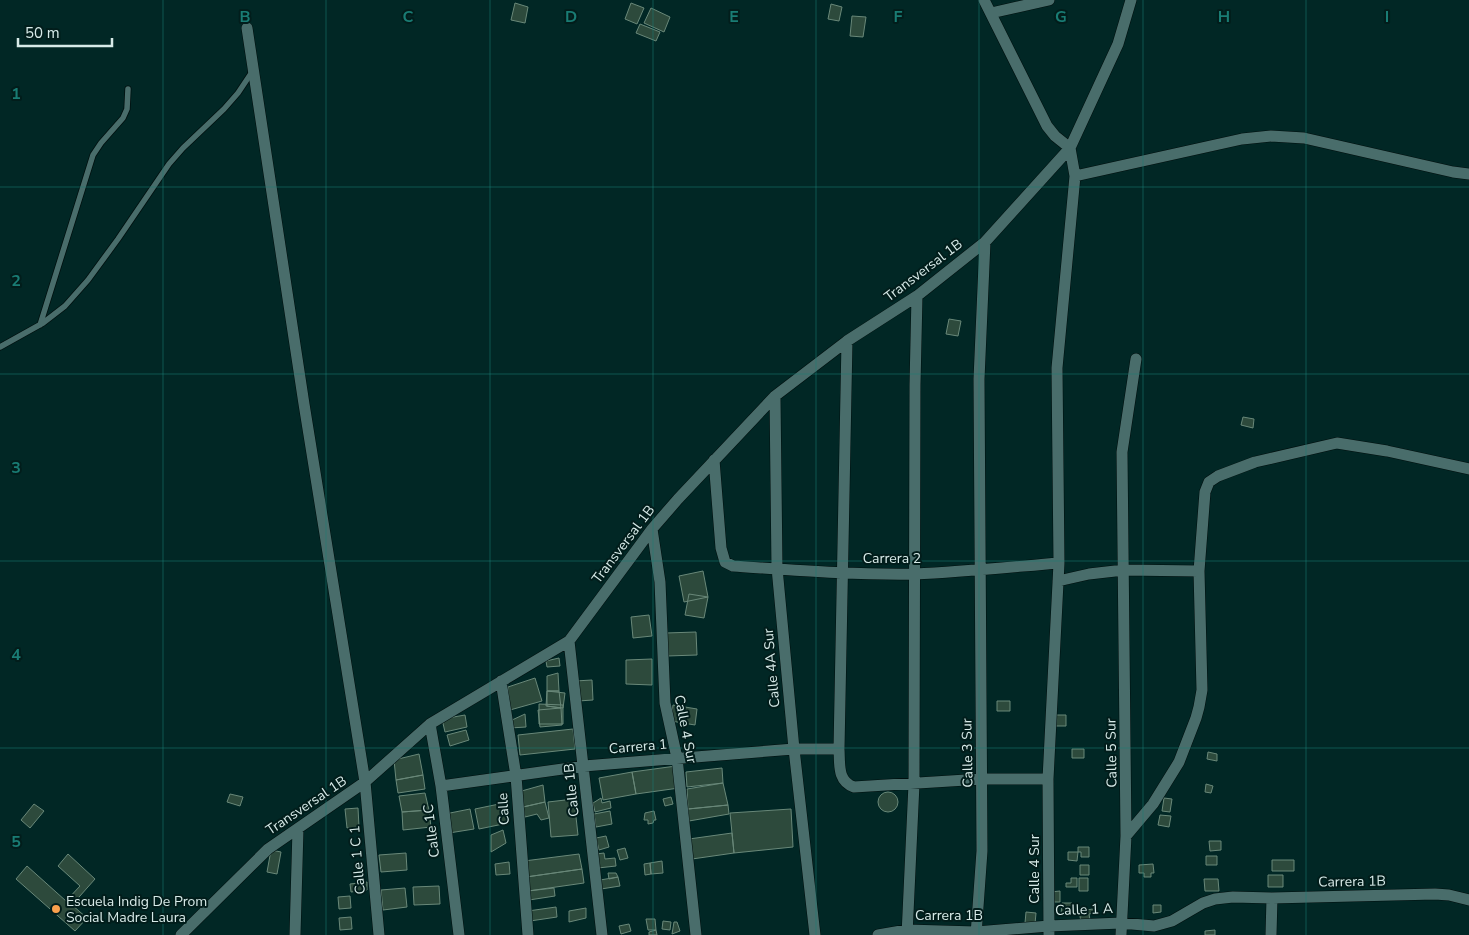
<svg xmlns="http://www.w3.org/2000/svg" width="1469" height="935" font-family="'Nunito Sans',sans-serif">
<style>
.building{fill:#2d4a3c;stroke:#698879}
.lines{fill:none;stroke-linecap:round;stroke-linejoin:round}
.lane-casing{stroke:#000f0e;stroke-width:7}
.street-casing{stroke:#000f0e;stroke-width:12}
.lane{stroke:#496d6b;stroke-width:5.5}
.street{stroke:#496d6b;stroke-width:11}
.grid{fill:none;stroke:#197c74;stroke-width:1;stroke-opacity:0.55}
.poi-dot{fill:#f9a04d;stroke:#021d1b;stroke-width:2}
.labels{text-anchor:middle;stroke-width:4;stroke-linejoin:round;paint-order:stroke}
.street-label{font-size:14px;fill:#d7eae8;stroke:#021d1b}
.poi-label{font-size:14px;fill:#d7eae8;stroke:#021d1b;text-anchor:start}
.grid-label{font-size:16px;text-anchor:middle;font-weight:bold;fill:#197c74;stroke:#021d1b;stroke-width:4;stroke-linejoin:round;paint-order:stroke}
</style>
<rect width="100%" height="100%" fill="#012725"/>
<path class="building" d="M515 3 528 7 525 23 511 20Z
M631 3 644 8 637 24 625 19Z
M831 4 842 7 839 21 828 19Z
M651 8 670 17 664 32 644 23Z
M852 16 866 17 863 37 850 36Z
M640 24 660 32 656 41 636 33Z
M949 319 961 321 958 336 946 334Z
M1243 417 1254 419 1253 428 1241 425Z
M703 571 708 597 684 602 679 576Z
M689 594 708 597 704 618 685 615Z
M649 615 652 636 633 638 631 617Z
M696 632 697 655 667 656 666 633Z
M559 658 560 666 547 667 546 661Z
M652 659V685L626 684V660Z
M558 673 559 691H547V676Z
M535 678 542 701 510 710 508 687Z
M592 680 593 700 578 701 575 681Z
M547 691H559L561 708 547 706Z
M547 691 565 693 563 708 546 706Z
M997 701H1010V711H997Z
M539 704 563 705V724H539Z
M673 705 697 709 695 725 671 721Z
M561 708 562 725 540 727 538 710Z
M525 714 526 727 510 728V721Z
M465 715 467 727 445 732 442 719Z
M1054 715H1066V726H1054Z
M573 729 575 749 520 755 518 735Z
M466 730 469 740 450 746 447 735Z
M1072 749H1084V758H1072Z
M1208 752 1217 754V761L1207 759Z
M419 754 423 775 396 780 394 760Z
M676 766 679 788 636 794 632 772Z
M722 768 723 783 687 787 686 772Z
M632 772 636 794 603 800 599 778Z
M423 775 425 789 398 793 396 780Z
M723 783 728 805 688 809 687 789Z
M1206 784 1213 786 1211 793 1205 792Z
M543 785 545 802 523 807 518 792Z
M878 802a10 10 0 1 1 20 0a10 10 0 1 1-20 0Z
M425 793 429 810 402 812 399 796Z
M230 794 243 797 240 806 227 802Z
M671 797 673 804 665 806 663 799Z
M601 798 602 803 610 801 611 808 595 812 593 803Z
M1164 798 1172 799 1170 812 1162 811Z
M574 799 578 835 551 837 548 802Z
M545 802 549 818 541 820 537 814 525 817 523 807Z
M504 803 508 823 479 829 475 809Z
M34 804 44 811 30 828 21 820Z
M728 805 729 814 689 821 688 809Z
M358 808 359 827 347 828 345 809Z
M470 809 474 829 449 833 445 814Z
M791 809 793 847 734 853 730 813Z
M429 810 431 827 403 830 402 812Z
M610 811 612 824 596 827 594 814Z
M654 811 656 820H654L653 823 648 824V820H644L645 813Z
M1160 815 1171 816 1169 827 1158 825Z
M503 830 506 843 491 852V835Z
M732 833 734 853 692 859 689 839Z
M606 836 609 847 599 850 596 838Z
M1209 841H1221V850L1210 851Z
M1078 847H1089V857H1081V852H1078Z
M625 848 628 858 620 860 617 850Z
M271 850 281 852 277 874 267 872Z
M1068 852H1078L1077 861 1068 860Z
M406 853 407 870 381 872 379 855Z
M604 853 605 859 615 858 616 866 598 868 596 854Z
M68 854 95 879 72 905 87 918 75 931 16 879 27 866 66 901 80 886 58 866Z
M579 854 582 869 526 877 524 861Z
M1206 856H1217V865H1206Z
M1272 860H1294V871H1272Z
M662 861 663 873 651 874 650 863Z
M509 862 510 874 496 875 495 864Z
M650 863 651 874 645 875 644 864Z
M1153 864 1154 873H1151V877H1144V873H1139V865Z
M1080 865H1089V875H1080Z
M582 869 584 883 528 891 526 877Z
M608 873H616L618 877 609 879Z
M1268 875H1283V887H1268Z
M618 877 620 886 601 889 600 880Z
M1071 878H1077V887H1066V883H1071Z
M1079 878H1088V891H1079Z
M1204 879H1218L1219 891H1205Z
M367 882V890L351 892 350 884Z
M439 886 440 904 414 905 413 887Z
M405 888 407 907 383 910 381 890Z
M554 888 555 896 529 900 528 891Z
M1060 891V902H1051L1050 892Z
M350 896 351 908 339 909 338 897Z
M1062 903H1072V915H1061Z
M1153 905H1161V912L1153 913Z
M556 907 557 917 530 921 528 911Z
M586 908V918L569 922V911Z
M1093 909 1094 913 1089 914 1090 920 1081 922 1079 911Z
M1026 912 1036 913 1035 924 1025 923Z
M351 917 352 929 340 930 339 918Z
M646 919H655L656 930H648Z
M663 921 671 922 670 930 662 929Z
M674 922H677L680 931 672 934Z
M629 924 631 931 621 934 619 926Z
M656 930 657 935H649V932Z
M1215 930V935H1205V931Z"/>
<g class="lines">
<defs>
<path id="lane" d="M40 325 93 155 101 143 123 118 127 109 128 89
M0 347 43 323 65 306 88 280 118 239 169 164 183 148 224 109 238 93 252 72"/>
<path id="street" d="M984 0 1047 126 1055 136 1070 148
M991 13 1049 0
M247 28 304 404 365 782 379 935
M1075 176 1242 139 1271 136 1304 138 1453 172 1469 174
M847 341 839 749C840 764 837 781 854 787L982 779H1048
M775 396 777 568 794 749 815 935
M714 460 721 548 725 562 733 566C793 570 854 575 915 574 963 572 1011 567 1059 563
M652 529 660 582 665 703 677 758 696 935
M1058 581 1089 574 1124 570 1199 571
M569 641 602 935
M501 681 516 776 528 935
M430 724 441 786 459 935
M441 786 584 766 794 749H839
M1126 836 1153 804 1179 762 1196 718 1199 707 1202 690 1199 571 1205 492 1209 482 1218 476 1255 462 1337 443 1387 451 1469 469
M181 935 268 849 365 782 430 724 569 641 652 529 678 499 775 396 847 341 917 296 985 242 1070 148
M295 935 298 829
M878 935 907 930 976 932 1049 926 1121 923 1154 926 1172 921 1203 903 1215 899 1233 897 1272 898
M907 935 914 784 915 385 917 296
M976 935 982 851 979 379 985 242
M1049 935 1048 779 1059 563 1057 368 1075 176 1070 148 1118 44 1131 0
M1121 935 1126 836 1122 452 1136 359
M1271 935 1272 898 1435 894 1449 895 1469 900"/>
</defs>
<use href="#lane" class="lane-casing"/>
<use href="#street" class="street-casing"/>
<use href="#lane" class="lane"/>
<use href="#street" class="street"/>
</g>
<path class="grid" d="M163 0V935M326 0V935M490 0V935M653 0V935M816 0V935M979 0V935M1143 0V935M1306 0V935M0 187H1469M0 374H1469M0 561H1469M0 748H1469"/>
<circle class="poi-dot" cx="56" cy="909" r="5"/>
<g class="labels">
<g class="street-label">
<text transform="translate(923 270) rotate(-37)" y="5">Transversal 1B</text>
<text transform="translate(623 544) rotate(-53)" y="5">Transversal 1B</text>
<text x="892" y="563">Carrera 2</text>
<text transform="translate(771 668) rotate(-95)" y="5">Calle 4A Sur</text>
<text transform="translate(686 729) rotate(79)" y="5">Calle 4 Sur</text>
<text transform="translate(638 746) rotate(-5)" y="5">Carrera 1</text>
<text transform="translate(967 753) rotate(-91)" y="5">Calle 3 Sur</text>
<text transform="translate(1111 753) rotate(-91)" y="5">Calle 5 Sur</text>
<text transform="translate(571 790) rotate(-96)" y="5">Calle 1B</text>
<text transform="translate(306 805) rotate(-34)" y="5">Transversal 1B</text>
<text transform="translate(503 809) rotate(-94)" y="5">Calle</text>
<text transform="translate(431 831) rotate(-97)" y="5">Calle 1C</text>
<text transform="translate(357 860) rotate(-95)" y="5">Calle 1 C 1</text>
<text transform="translate(1034 869) rotate(-90)" y="5">Calle 4 Sur</text>
<text transform="translate(1352 881) rotate(-1)" y="5">Carrera 1B</text>
<text transform="translate(1084 909) rotate(-2)" y="5">Calle 1 A</text>
<text x="949" y="920">Carrera 1B</text>
</g>
<g class="poi-label">
<text x="66" y="906">Escuela Indig De Prom<tspan x="66" dy="16">Social Madre Laura</tspan></text>
</g>
</g>
<g class="grid-label">
<text x="245" y="22">B</text>
<text x="408" y="22">C</text>
<text x="571" y="22">D</text>
<text x="734" y="22">E</text>
<text x="898" y="22">F</text>
<text x="1061" y="22">G</text>
<text x="1224" y="22">H</text>
<text x="1387" y="22">I</text>
<text x="16" y="99">1</text>
<text x="16" y="286">2</text>
<text x="16" y="473">3</text>
<text x="16" y="660">4</text>
<text x="16" y="847">5</text>
</g>
<path d="M18 38v8h94v-8" fill="none" stroke="#d7eae8" stroke-width="2.5"/>
<text x="25" y="38" font-size="15" fill="#d7eae8" stroke="#021d1b" stroke-width="4" paint-order="stroke">50 m</text>
</svg>
